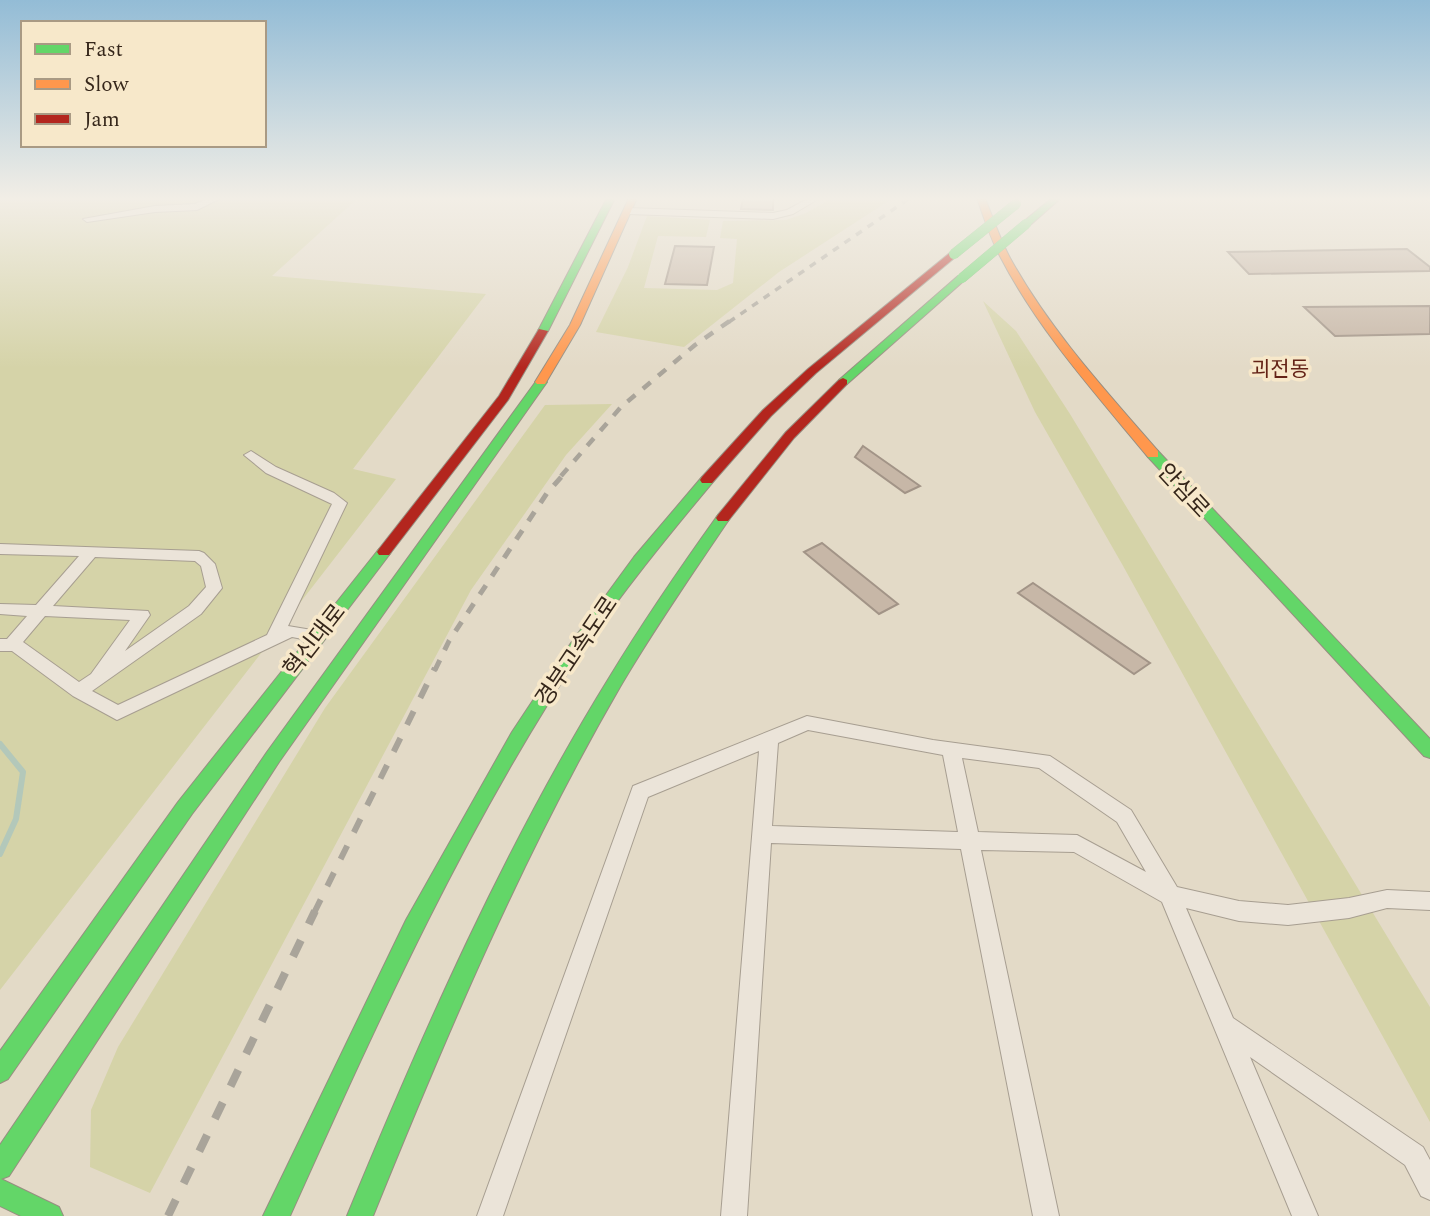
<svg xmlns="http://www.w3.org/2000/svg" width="1430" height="1216" font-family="Spectral,'Noto Sans KR',serif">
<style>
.green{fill:#d5d3a8}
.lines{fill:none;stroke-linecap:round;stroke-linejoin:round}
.stream{stroke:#b3c8ba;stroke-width:6}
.building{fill:#c7b7a7;stroke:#a29487;stroke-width:2}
.street-casing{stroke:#a79e91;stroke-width:2}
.fast-casing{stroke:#978e81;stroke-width:2}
.slow-casing{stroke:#978e81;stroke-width:2}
.jam-casing{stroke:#978e81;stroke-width:2}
.street{fill:#ebe4d9;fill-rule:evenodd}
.fast{fill:#63d668;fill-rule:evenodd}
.slow{fill:#ff974d;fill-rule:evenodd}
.jam{fill:#b3261e;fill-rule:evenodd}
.rail-far4{stroke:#a9a49a;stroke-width:3.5;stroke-dasharray:7 7;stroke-linecap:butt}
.rail-far3{stroke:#a9a49a;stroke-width:4.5;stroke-dasharray:10 10;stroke-linecap:butt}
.rail-far2{stroke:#a9a49a;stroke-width:5;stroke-dasharray:11 11;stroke-linecap:butt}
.rail-far1{stroke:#a9a49a;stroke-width:6;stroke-dasharray:15 15;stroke-linecap:butt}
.rail{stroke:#a9a49a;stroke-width:8;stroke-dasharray:18 18;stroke-linecap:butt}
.fast-bridge-casing{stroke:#8d8478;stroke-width:10;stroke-linecap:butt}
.fast-bridge{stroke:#63d668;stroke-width:10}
.labels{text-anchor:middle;stroke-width:7;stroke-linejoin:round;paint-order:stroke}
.far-quarter-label{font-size:21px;fill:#642317;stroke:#f7e8ca}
.street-label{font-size:23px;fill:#35261a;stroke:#f7e8ca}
</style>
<rect width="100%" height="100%" fill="#e3dac7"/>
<path class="green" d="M0 198H358L272 276 486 294 353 469 396 479 0 990Z
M832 198H893L779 272 684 347 596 332 628 267 647 216 710 220 706 237 658 236 644 288 717 290 733 283 737 239 720 238 723 221 786 220 806 213Z
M983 301 1016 331 1070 414 1430 1007V1122L1122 564 1035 412Z
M612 404 566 455 471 590 150 1193 90 1167 91 1110 118 1047 325 708 545 405Z"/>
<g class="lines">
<path class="stream" d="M0 744 23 772 16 819 0 854"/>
</g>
<path class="building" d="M743 198H773V210L741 209Z
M675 246 714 247 707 285 665 284Z
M1407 249 1430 267V271L1249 274 1228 252Z
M1430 306V334L1335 336 1304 307Z
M863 446 920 486 905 493 855 457Z
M822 543 898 604 879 614 804 552Z
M1033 583 1150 663 1134 674 1018 593Z"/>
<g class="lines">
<defs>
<path id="street" d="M209 198H221L197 210 155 212 87 222 83 219 155 206 195 204Z
M809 198H820L793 214 773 219 628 214 624 211 628 208 773 213 787 210Z
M251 451 276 467 334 493 347 503 288 626 324 632 326 636 324 640 318 642 292 637 117 720 73 696 12 651H0V639H7L27 616 0 614V604L36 605 79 556 0 554V544L199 551 204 553 215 564 222 588 201 614 92 691 118 705 267 635 332 504 266 473 244 455ZM95 557 195 561 201 566 206 587 189 606 125 651 150 615 148 611 53 606ZM45 616 130 620 91 674 79 682 23 642Z
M807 716 933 740 1050 756 1131 810 1177 887 1239 901 1288 905 1349 898 1387 890 1430 892V910L1387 908 1349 918 1288 925 1239 921 1186 908 1233 1018 1423 1147 1430 1160V1200L1421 1196 1405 1165 1250 1057 1318 1216H1292L1162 902 1074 852 981 850 1059 1216H1033L961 849 771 843 747 1216H721L759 751 648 797 503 1216H477L633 786ZM808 730 943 755 958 832 772 826 778 743ZM962 758 1039 768 1117 822 1146 872 1077 835 978 832Z"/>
<path id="fast" d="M607 198H615L548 331 539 333 538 331Z
M1052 198H1061L1029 226H1023V222Z
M958 276 967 278 847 384H839V380Z
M541 378 547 382 279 762 9 1176 1 1179 59 1207 63 1216H21L0 1206V1145L267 752 537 380Z
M1153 450 1158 451 1430 739V758L1424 756 1148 457 1146 454Z
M707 476 712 477 714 480 712 483C667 537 622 592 582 651 464 828 377 1023 290 1216H263L406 920 512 732 571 643 634 557 702 477Z
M723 514 730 518C692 574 654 629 620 687 522 856 446 1036 373 1216H347C423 1032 504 848 609 678 643 622 680 568 718 515Z
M384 547 391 552 389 555 192 814 8 1079 0 1083V1051L178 802 379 549Z"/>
<path id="slow" d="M629 198H637L580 325 545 384H537L535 382 570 325Z
M977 198H985C993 218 1000 239 1010 258 1049 329 1105 390 1158 451V457H1148C1096 394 1039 331 1001 258 991 240 984 218 977 198Z"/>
<path id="jam" d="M951 252 959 254 816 373 771 416 712 483H702L700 480 702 477 763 410 808 369Z
M539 329 548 331 508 400 389 555H379L377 552 379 549 499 396Z
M843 378 847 380V384L794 438 728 521H718L716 518 718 515 786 432 839 380Z"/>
</defs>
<use href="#street" class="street-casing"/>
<use href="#fast" class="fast-casing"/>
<use href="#slow" class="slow-casing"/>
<use href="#jam" class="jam-casing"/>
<use href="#street" class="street"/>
<use href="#fast" class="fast"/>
<use href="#slow" class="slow"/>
<use href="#jam" class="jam"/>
<path class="rail-far4" d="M729 322 910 198"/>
<path class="rail-far3" d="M561 476 621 407 695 345 731 320"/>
<path class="rail-far2" d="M435 670 449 641 547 493 563 475"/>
<path class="rail-far1" d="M314 913 435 668"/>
<path class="rail" d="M168 1216 315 911"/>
<defs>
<path id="fast-bridge" d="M954 254 1016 204
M962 278 1026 224"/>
</defs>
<use href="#fast-bridge" class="fast-bridge-casing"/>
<use href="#fast-bridge" class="fast-bridge"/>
</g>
<linearGradient id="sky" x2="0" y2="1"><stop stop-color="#93bcd6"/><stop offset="0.54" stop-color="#f2eee6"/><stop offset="1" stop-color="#f2eee6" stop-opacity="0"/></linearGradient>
<rect width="1430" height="368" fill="url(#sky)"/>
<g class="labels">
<g class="far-quarter-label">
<text x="1280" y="376">괴전동</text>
</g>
<g class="street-label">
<text transform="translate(1184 490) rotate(47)" y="8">안심로</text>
<text transform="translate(314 640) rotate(-52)" y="8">혁신대로</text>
<text transform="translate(576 651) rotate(-56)" y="8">경부고속도로</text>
</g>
</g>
<rect x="21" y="21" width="245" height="126" fill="#f7e8ca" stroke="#a99a84" stroke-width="2"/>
<rect x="35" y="44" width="35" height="10" fill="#63d668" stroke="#a99a84" stroke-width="2"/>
<text x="84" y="56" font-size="21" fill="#35261a">Fast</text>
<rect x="35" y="79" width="35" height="10" fill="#ff974d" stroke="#a99a84" stroke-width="2"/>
<text x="84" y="91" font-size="21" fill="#35261a">Slow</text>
<rect x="35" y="114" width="35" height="10" fill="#b3261e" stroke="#a99a84" stroke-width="2"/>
<text x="84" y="126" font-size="21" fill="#35261a">Jam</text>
</svg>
